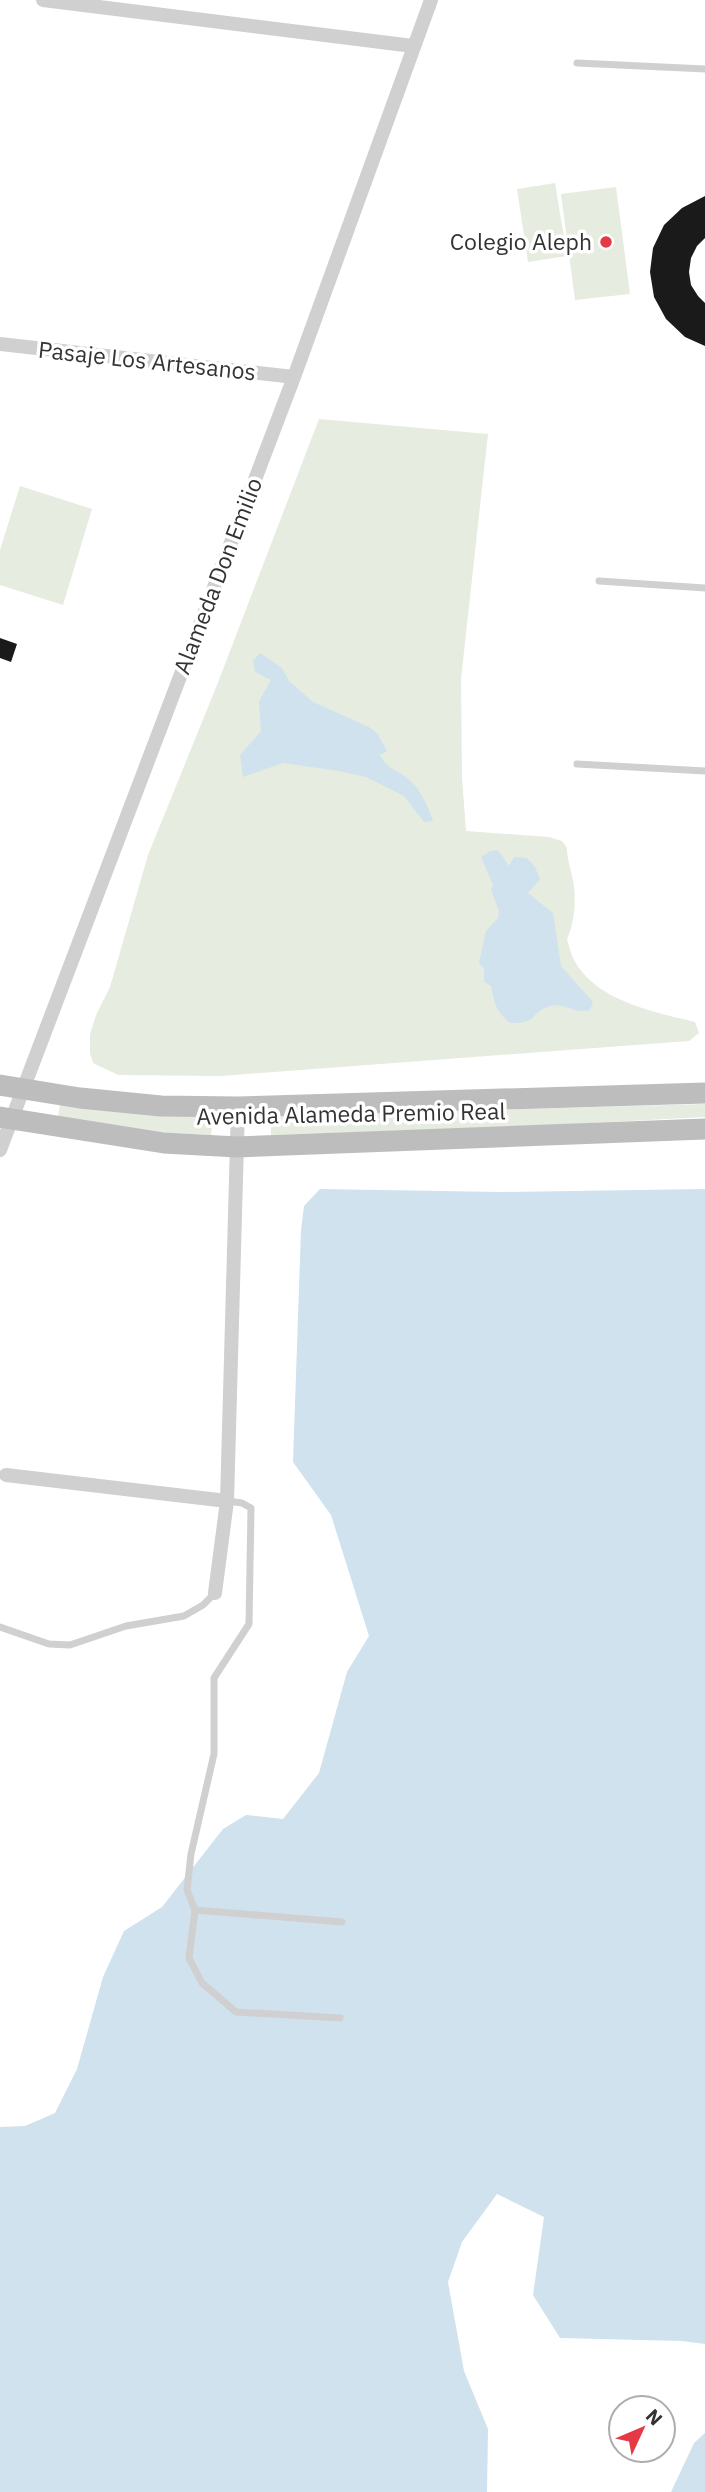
<svg xmlns="http://www.w3.org/2000/svg" width="705" height="2492" font-family="'IBM Plex Sans',sans-serif">
<style>
.green{fill:#e6ecdf}
.water{fill:#cfe2ee}
.building{fill:#1a1a1a}
.lines{fill:none;stroke-linecap:round;stroke-linejoin:round}
.lane{stroke:#d0d0d0;stroke-width:7}
.street{stroke:#d0d0d0;stroke-width:14}
.secondary{stroke:#bdbdbd;stroke-width:21}
.poi-dot{fill:#e63946;stroke:#fff;stroke-width:2.5}
.labels{text-anchor:middle;stroke-width:7;stroke-linejoin:round;paint-order:stroke}
.poi-label{font-size:23px;fill:#333;stroke:#fff;text-anchor:end}
.street-label{font-size:23px;fill:#333;stroke:#fff}
</style>
<rect width="100%" height="100%" fill="#fff"/>
<path class="green" d="M555 183 567 256 528 262 517 189Z
M616 187 630 294 575 300 561 194Z
M319 419 488 434 461 679 462 778 466 831 549 837 562 841 567 848C567 858 570 866 572 876 577 896 575 921 567 939 569 946 571 954 574 960 596 1001 654 1012 695 1022L699 1033 689 1041 220 1076 118 1075 93 1063 90 1053V1035L96 1015 110 987 148 855 217 685Z
M20 486 92 509 63 605 0 585V550Z
M60 1104 158 1116 213 1117 211 1135 157 1132 58 1117Z
M705 1104V1117L533 1126 271 1135V1116Z"/>
<path class="water" d="M260 653 282 668 289 681 313 702 369 727 377 733 387 751 380 755C388 770 394 768 406 777 420 787 428 806 433 821L424 822 404 796 366 777 339 771 283 763 243 777 240 755 261 731 259 701 271 680 255 672 253 661Z
M498 850 509 866 514 857 527 858 535 867 540 879 528 893 553 913 561 966 593 1002 590 1010C572 1014 565 1002 551 1006 529 1011 540 1024 510 1023 496 1012 494 1002 491 986L484 982V968L479 963 486 931 498 918 499 911 491 890 493 885 481 857 491 851Z
M320 1189 500 1192 705 1189V2344L682 2341 560 2338 533 2295 544 2217 497 2194 462 2242 448 2282 464 2371 488 2429 487 2492H0V2127L25 2126 55 2113 77 2069 103 1977 124 1931 162 1907 223 1829 246 1815 283 1819 319 1773 347 1672 369 1636 331 1515 293 1462 301 1230 304 1206Z
M705 2433V2492H671L694 2443Z"/>
<path class="building" d="M705 196V238L697 246 691 258 689 272 691 285 698 296 705 303V346L685 337 666 319 654 297 650 272 653 248 664 225 682 208Z
M0 638 17 644 11 662 0 658Z"/>
<g class="lines">
<path class="lane" d="M577 63 705 69
M599 581 705 588
M577 764 705 771
M227 1501 242 1503 251 1508 249 1624 214 1678V1754L191 1854 187 1890 195 1910 342 1922
M0 1627 49 1644 70 1645 126 1626 184 1616 203 1605 215 1593
M195 1910 189 1958 202 1983 236 2012 340 2018"/>
<path class="street" d="M43 0 413 46
M0 344 294 377
M0 1150 294 377 431 0
M6 1475 227 1501
M215 1593 227 1501 238 1107"/>
<path class="secondary" d="M0 1085 80 1098 161 1106 238 1107 705 1093
M0 1117 164 1143 237 1147 705 1129"/>
</g>
<circle class="poi-dot" cx="606" cy="242" r="7"/>
<g class="labels">
<g class="poi-label">
<text x="592" y="250">Colegio Aleph</text>
</g>
<g class="street-label">
<text transform="translate(147 361) rotate(6)" y="8">Pasaje Los Artesanos</text>
<text transform="translate(218 576) rotate(-69)" y="8">Alameda Don Emilio</text>
<text transform="translate(351 1114) rotate(-1)" y="8">Avenida Alameda Premio Real</text>
</g>
</g>
<g transform="translate(642 2429) rotate(46)"><circle r="33" fill="#ffffff" stroke="#adadad" stroke-width="2"/>
<path d="M0-5L12 26L0 18L-12 26Z" fill="#e63946"/>
<text y="-10" font-size="19" font-weight="bold" text-anchor="middle" fill="#333333">N</text>
</g>
</svg>
